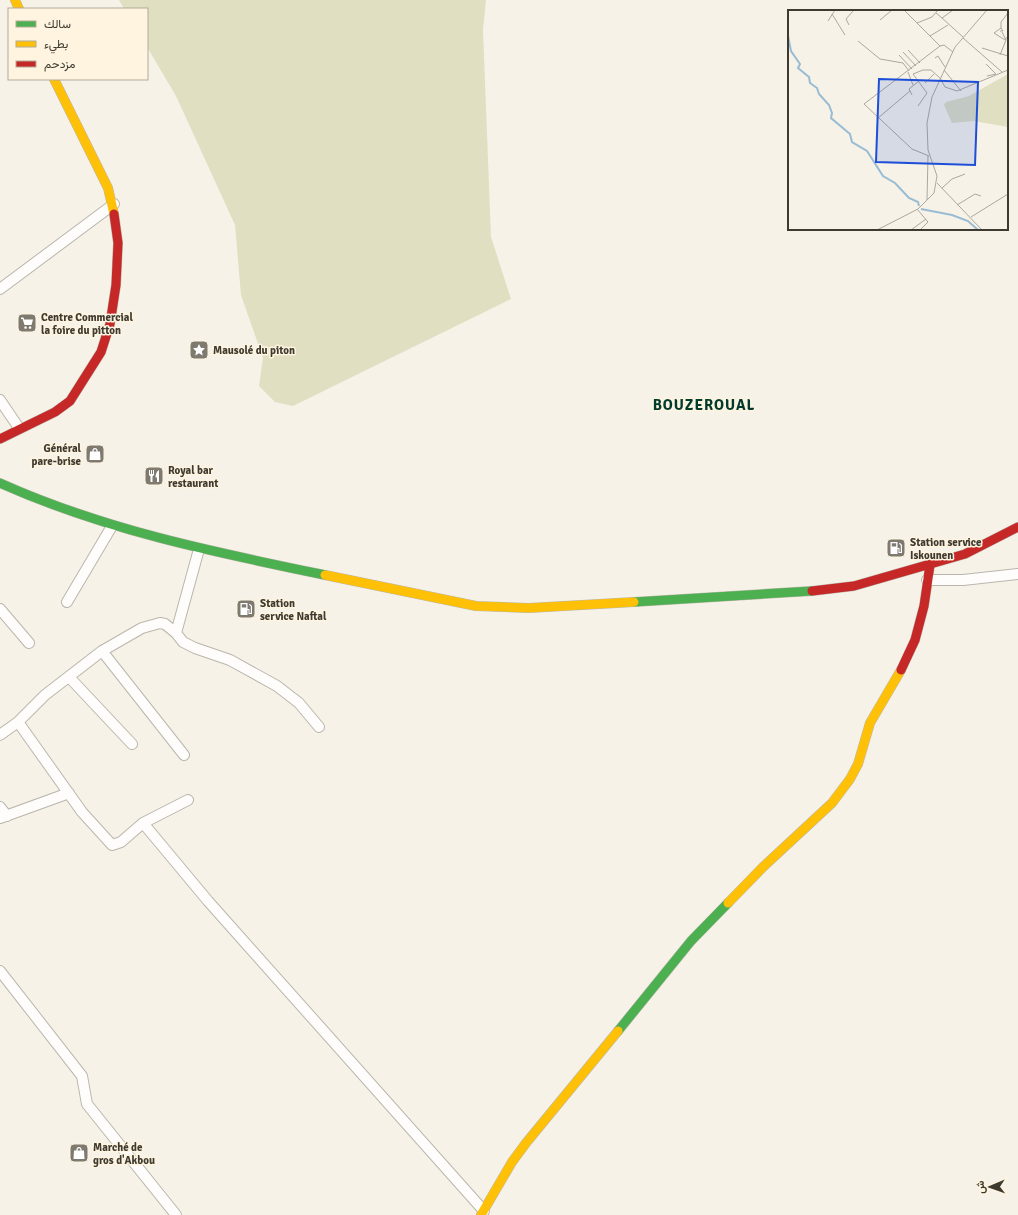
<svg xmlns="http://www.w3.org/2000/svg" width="1018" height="1215" font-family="Signika,Vazirmatn,sans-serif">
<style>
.green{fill:#e0dfc1}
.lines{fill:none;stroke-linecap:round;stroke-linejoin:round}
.street-casing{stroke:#bab6ad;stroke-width:12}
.fast-casing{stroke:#bab6ad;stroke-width:10}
.slow-casing{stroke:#bab6ad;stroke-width:10}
.jam-casing{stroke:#bab6ad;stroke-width:10}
.street{stroke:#fefdfb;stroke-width:10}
.fast{stroke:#4caf50;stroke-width:9}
.slow{stroke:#ffc107;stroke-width:9}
.jam{stroke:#c62828;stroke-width:9}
.labels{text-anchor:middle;stroke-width:3;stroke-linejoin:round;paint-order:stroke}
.poi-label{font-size:11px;font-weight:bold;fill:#3f3a30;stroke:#fef4e0;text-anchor:start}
.district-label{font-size:15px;font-weight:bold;letter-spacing:1px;fill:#023b2e;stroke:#fef4e0}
.inset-river{fill:none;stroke:#98bcd3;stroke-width:2}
.inset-road{fill:none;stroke:#ada89e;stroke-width:1}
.view{fill:#1d4ed8;fill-opacity:0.15;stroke:#1d4ed8;stroke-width:2}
.inset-edge{fill:none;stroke:#3f3a30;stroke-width:2}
</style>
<rect width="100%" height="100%" fill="#f7f2e7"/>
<path class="green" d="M119 0H486L483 30 491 237 511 299 293 406 275 402 259 386 263 358 241 295 235 225 176 96 147 47V9H124Z"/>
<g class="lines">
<defs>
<path id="street" d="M0 289 114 204
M0 400 19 428
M927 580H963L1018 574
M67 602 112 526
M0 609 29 643
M176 633 199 549
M102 651 184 755
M69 677 132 744
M18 722 82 812 112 845 121 842 143 823 188 800
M0 735 18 722 45 695 102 651 142 628 160 623 165 624 176 633 183 642 195 648 230 660 277 686 299 703 319 727
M0 807 7 816
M0 818 69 793
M143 823 208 901 484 1211
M0 971 82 1076 87 1104 176 1215"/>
<path id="fast" d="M0 483C105 530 213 552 325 575
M634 602 812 591
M618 1031 691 941 728 903"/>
<path id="slow" d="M15 0 19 9
M54 79 108 188 114 214
M325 575 476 606 529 608 634 602
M728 903 763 867 832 803 850 779 858 764 870 723 901 670
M481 1215 512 1162 526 1143 618 1031"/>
<path id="jam" d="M0 439 55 412 70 401 101 352 110 324 116 285 118 243 114 214
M812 591 854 586 965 554 1018 527
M901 670 915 640 924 606 930 565"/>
</defs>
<use href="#street" class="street-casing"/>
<use href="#fast" class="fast-casing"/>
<use href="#slow" class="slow-casing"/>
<use href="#jam" class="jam-casing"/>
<use href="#street" class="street"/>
<use href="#fast" class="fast"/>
<use href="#slow" class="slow"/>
<use href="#jam" class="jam"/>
</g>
<defs>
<symbol id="supermarket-square" viewBox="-11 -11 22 22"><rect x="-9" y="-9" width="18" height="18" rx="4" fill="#7f7a70" stroke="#fef4e0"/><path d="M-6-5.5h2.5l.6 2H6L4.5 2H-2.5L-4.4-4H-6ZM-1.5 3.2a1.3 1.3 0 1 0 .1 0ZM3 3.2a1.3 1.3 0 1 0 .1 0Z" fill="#fff"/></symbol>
<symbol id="sight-square" viewBox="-11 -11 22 22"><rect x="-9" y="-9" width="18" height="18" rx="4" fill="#7f7a70" stroke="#fef4e0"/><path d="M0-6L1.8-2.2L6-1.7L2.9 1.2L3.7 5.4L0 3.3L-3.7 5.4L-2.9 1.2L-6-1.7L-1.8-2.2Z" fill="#fff"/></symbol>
<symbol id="shop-square" viewBox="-11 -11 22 22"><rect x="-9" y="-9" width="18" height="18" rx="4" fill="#7f7a70" stroke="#fef4e0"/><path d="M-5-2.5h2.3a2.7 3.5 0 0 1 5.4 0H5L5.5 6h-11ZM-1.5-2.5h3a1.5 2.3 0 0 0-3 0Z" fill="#fff"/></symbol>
<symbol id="restaurant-square" viewBox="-11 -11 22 22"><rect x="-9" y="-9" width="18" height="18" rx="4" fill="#7f7a70" stroke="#fef4e0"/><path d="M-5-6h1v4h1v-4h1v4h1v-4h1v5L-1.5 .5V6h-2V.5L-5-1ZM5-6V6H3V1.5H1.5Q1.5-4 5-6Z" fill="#fff"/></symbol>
<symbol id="fuel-square" viewBox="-11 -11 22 22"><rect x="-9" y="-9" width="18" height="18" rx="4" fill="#7f7a70" stroke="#fef4e0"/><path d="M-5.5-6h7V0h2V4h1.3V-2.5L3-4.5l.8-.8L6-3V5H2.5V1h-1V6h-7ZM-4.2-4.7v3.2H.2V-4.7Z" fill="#fff"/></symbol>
</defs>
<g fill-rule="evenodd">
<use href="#supermarket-square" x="16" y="312" width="22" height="22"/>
<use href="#sight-square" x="188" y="339" width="22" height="22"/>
<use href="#shop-square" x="84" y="443" width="22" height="22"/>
<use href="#restaurant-square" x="143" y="465" width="22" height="22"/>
<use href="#fuel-square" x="885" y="537" width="22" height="22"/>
<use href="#fuel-square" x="235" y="598" width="22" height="22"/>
<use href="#shop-square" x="68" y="1142" width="22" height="22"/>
</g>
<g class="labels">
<g class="poi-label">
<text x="41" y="321">Centre Commercial<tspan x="41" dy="13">la foire du pitton</tspan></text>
<text x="213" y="354">Mausolé du piton</text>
<text x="81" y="452" text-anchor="end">Général<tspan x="81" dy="13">pare-brise</tspan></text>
<text x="168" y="474">Royal bar<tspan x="168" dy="13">restaurant</tspan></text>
<text x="910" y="546">Station service<tspan x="910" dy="13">Iskounen</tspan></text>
<text x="260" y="607">Station<tspan x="260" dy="13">service Naftal</tspan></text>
<text x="93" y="1151">Marché de<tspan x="93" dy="13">gros d'Akbou</tspan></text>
</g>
<g class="district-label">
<text x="704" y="410">BOUZEROUAL</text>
</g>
</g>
<g transform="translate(788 10)">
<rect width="220" height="220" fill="#f7f2e7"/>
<path d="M220 64V117L186 111 164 113 156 95 158 92 181 86Z" fill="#e0dfc1"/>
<path class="inset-river" d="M0 26 3 41 12 54 10 58 21 67 22 73 29 78 31 84 41 95 44 103 43 108 62 124 64 132 79 141 95 166 107 173 121 188 130 192 131 196M133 199 164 205 180 211 190 220"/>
<path class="inset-road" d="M116 0 152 36 156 35 165 42M148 3 154 8 165 0M44 4 57 25M154 8 175 27M92 10 104 0M40 11 47 0M129 13 144 7 150 0M61 15 58 9 66 0M213 18V12L220 3M212 21H215L213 18 206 23 217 30 220 26M142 26 160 15M175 28 214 62M70 31 92 49 115 53 121 61M194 38 220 46M120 40 132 53M115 42 128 56M111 45 124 59M212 45 218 30 214 22M147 48 150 46 157 57M198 54 208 64 199 66M156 60 173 81M120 62 125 75M125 64 135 60H143L152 68 157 77 169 81 220 60M125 64 139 83 130 96M137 73 146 64M124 85 121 79 131 71M90 108 122 81M141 146 124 139 76 94 152 36M149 173 194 220M154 178 164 169 177 164M139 190 140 146M169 195 187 184 193 186M129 199 140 212 132 220M183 207 220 184M89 220 130 199 146 183 149 166 140 140 139 113 144 87 167 37 199 0M123 220 138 209"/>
<path class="view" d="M91 69 190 72 187 155 88 152Z"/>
<rect width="220" height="220" class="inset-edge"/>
</g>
<rect x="8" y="8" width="140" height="72" fill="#fef4e0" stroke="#b2aa9a"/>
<rect x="16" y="21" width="20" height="6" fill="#4caf50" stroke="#b2aa9a"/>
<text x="44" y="28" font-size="12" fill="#3f3a30">سالك</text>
<rect x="16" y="41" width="20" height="6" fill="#ffc107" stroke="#b2aa9a"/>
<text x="44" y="48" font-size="12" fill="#3f3a30">بطيء</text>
<rect x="16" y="61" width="20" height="6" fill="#c62828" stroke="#b2aa9a"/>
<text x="44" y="68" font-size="12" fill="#3f3a30">مزدحم</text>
<g transform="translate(990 1187) rotate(268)" stroke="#fef4e0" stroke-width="3" paint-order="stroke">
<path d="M0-3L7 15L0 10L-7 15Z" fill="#3f3a30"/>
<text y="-6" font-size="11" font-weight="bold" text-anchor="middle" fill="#3f3a30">ش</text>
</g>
</svg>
